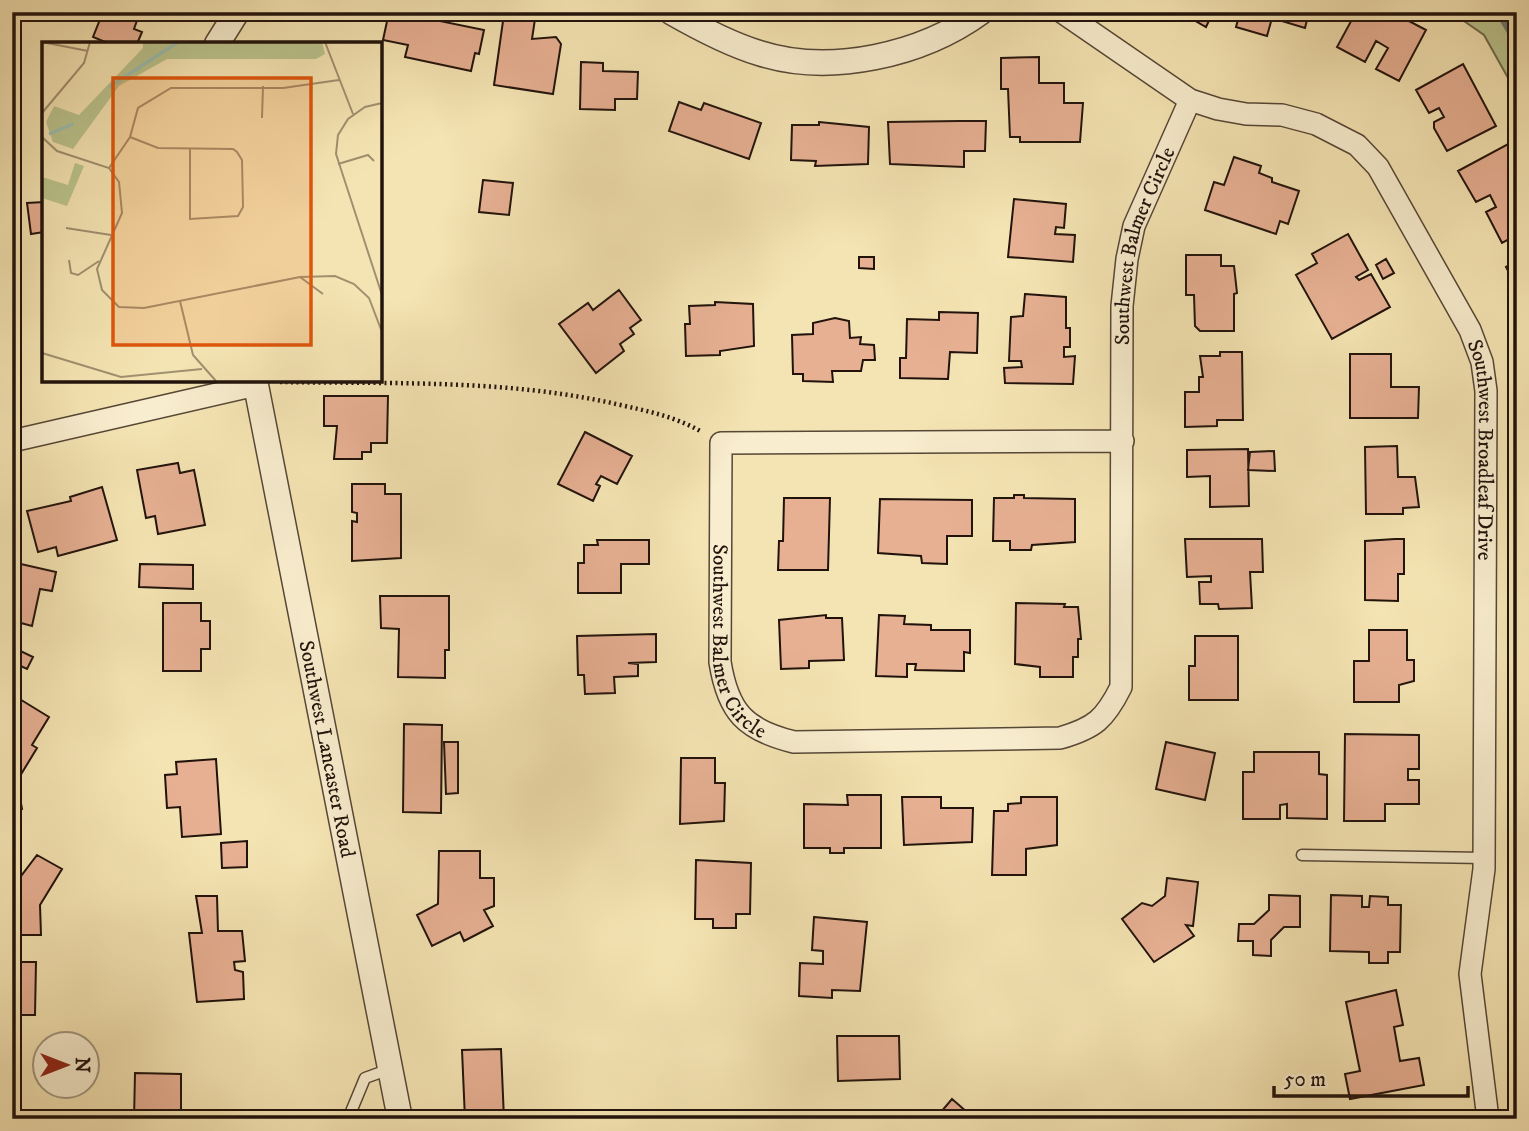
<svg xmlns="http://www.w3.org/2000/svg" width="1529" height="1131" font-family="'IM FELL DW Pica',serif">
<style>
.green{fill:#bbc48e;stroke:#6e6c4d;stroke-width:2}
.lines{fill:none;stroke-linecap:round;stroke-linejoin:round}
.stream{stroke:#6b7a6e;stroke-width:8}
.building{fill:#e7b093;stroke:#21130c;stroke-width:2}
.service-casing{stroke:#564736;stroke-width:13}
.minor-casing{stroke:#564736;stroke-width:24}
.tertiary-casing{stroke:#564736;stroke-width:27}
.path{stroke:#21130c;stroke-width:4.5;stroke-dasharray:2 3.5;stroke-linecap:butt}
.service{stroke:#f8edce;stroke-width:10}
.minor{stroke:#f8edce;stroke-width:21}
.tertiary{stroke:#f8edce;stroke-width:24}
.labels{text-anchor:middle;stroke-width:7;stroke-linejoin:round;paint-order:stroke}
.street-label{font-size:21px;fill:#21130c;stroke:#f8edce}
.inset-river{fill:none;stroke:#9cbeaf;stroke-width:3.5}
.inset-road{fill:none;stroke:#a09070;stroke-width:2}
.view{fill:#de560c;fill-opacity:0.15;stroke:#de560c;stroke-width:3.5}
.inset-edge{fill:none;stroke:#21130c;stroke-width:3.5}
</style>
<rect width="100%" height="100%" fill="#f5e4b3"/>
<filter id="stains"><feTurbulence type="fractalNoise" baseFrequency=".00286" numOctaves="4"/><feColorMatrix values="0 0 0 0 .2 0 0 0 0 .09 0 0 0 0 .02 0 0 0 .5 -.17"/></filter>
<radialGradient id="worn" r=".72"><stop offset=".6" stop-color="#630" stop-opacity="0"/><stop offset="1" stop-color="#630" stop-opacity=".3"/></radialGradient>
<path class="green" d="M1451 12H1517V94L1484 35Z"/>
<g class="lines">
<path class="stream" d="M1499 12 1517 42"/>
</g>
<path class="building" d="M103 12H140L134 29 142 32 137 44H110L93 37Z
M389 12H419L420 17 484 30 479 54 475 53 471 71 405 57 408 45 383 40Z
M1180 12H1213L1206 27Z
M1240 12H1309L1305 28 1272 18 1267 36 1236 27Z
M1356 12H1411L1407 20 1426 30 1399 81 1376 69 1388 48 1376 41 1365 62 1337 47Z
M504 14 535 19 532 39 556 37 561 44 553 94 494 85Z
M1039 57V83H1064V103H1083L1080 142H1020V137H1010L1008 89H1001V58Z
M581 62 603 63V71L638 72 637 99H615V110L580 109Z
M1463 64 1496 126 1447 151 1434 128V122L1444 117 1439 108 1429 113 1416 90Z
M679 102 701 110 704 103 761 123 749 159 669 131Z
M959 121H986L985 151H964V167L890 164 888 122Z
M819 122 869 127 868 164 815 166 816 161 791 160 792 125H819Z
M1510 143 1517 154V235L1502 243 1486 212 1496 207 1490 195 1476 202 1458 171Z
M1234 157 1261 166 1259 173 1272 178V182L1299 191 1288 224 1280 221 1276 234 1205 210 1214 182 1224 185Z
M483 180 513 183 509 215 479 212Z
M1014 199 1066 204 1064 228 1056 227 1055 234 1075 235 1073 262 1008 257Z
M44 202V232L31 234 27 203Z
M1348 234 1368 270 1356 277 1359 280 1371 274 1390 307 1332 339 1296 275 1317 263 1312 254Z
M1186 255H1221V266H1234L1237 293 1234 294V331H1200L1195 326 1194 295H1186Z
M859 257H874V269L859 268Z
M1386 259 1394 273 1383 279 1376 265Z
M1517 261V288L1506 267Z
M619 290 641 320 630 328 634 334 620 344 624 351 596 373 559 324 588 303 593 310Z
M1025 294 1066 297V328H1070V347H1064V357L1075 356 1073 384 1005 383 1004 368 1022 367 1021 361H1009L1011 317 1023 316Z
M715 302 753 304 754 346 720 351V355L686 356 685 324H690L689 306 715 305Z
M939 312 978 313 977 353 950 352 948 379 900 378V358H906L907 319 939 320Z
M835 318 849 321 850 338 861 337 860 344 874 345 875 360H863L861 371H832L833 382 803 381V374H793L792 335 813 334V323Z
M1220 352H1242L1243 420H1217V426L1185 427V392H1199V377H1203L1200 356H1220Z
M1350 354H1391V387H1419L1418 418H1350Z
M324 396H388L387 443H371V452H362V459H334L337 426H324Z
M585 432 632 456 617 484 601 476 596 484 600 486 593 501 558 484Z
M1397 446 1398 477H1415L1419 507 1403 508V514H1366L1365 447Z
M1248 449 1249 506 1210 507V476L1187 477V450Z
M1274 451 1275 471 1248 470 1250 452Z
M178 463 180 473 194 470 205 525 158 534 155 516 146 518 137 470Z
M352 484H385V494H401V558L352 561V521L357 522V513L352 512Z
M102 487 117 540 58 556 56 547 38 552 27 511 71 501 70 497Z
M1014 495H1024V498L1075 499V542L1032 545 1031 550H1010V541H993L994 498H1014Z
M784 498H830L828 570H778L779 541H783Z
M880 499 972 500V536H947V564L922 563 921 556 878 553Z
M1185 539H1262L1263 572H1250L1252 608 1219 609 1218 604H1200L1199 582H1211V576L1187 577Z
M1395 539H1404V574H1398V601L1365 600V541Z
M597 540H649V564H621V593H578V563H584V545H598Z
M12 562 56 572 52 591 40 589 32 626 21 623 14 648 33 657 27 669 12 662Z
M140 564 193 565V589L139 587Z
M380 596H449V650H445V678L398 677 399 629 381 628Z
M163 603H201V621H210V649H201V671H163Z
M1016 603 1065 604 1064 607H1078L1081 639H1078V657H1073V677H1040V667L1015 664Z
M826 615V618H842L844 660 809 661V668L781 669 779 620Z
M879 615 905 616 904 624 931 625V630H970V653L964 652V671L915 670 916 664H907V677L876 676Z
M1369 630H1407V660H1414V681L1399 685V702H1354V661H1369Z
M656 634V662L628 663 638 664V676L614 677 615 693 585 694 584 675H578L577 636Z
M1195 636H1238V700H1189V666H1195Z
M18 698 49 717 32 745 37 748 17 781 22 809 12 811V708Z
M404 724 442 725 441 813 403 812Z
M1345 734 1419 735V769H1408V780H1419V804H1385V821H1344Z
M444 742H458V793L446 794Z
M1166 742 1215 753 1205 800 1156 789Z
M1254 752H1319V774L1327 775V819L1287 818V804L1280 805V819H1243V772H1254Z
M681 758H715V783H725L724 821 680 824Z
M216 759 221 834 182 837 180 807 167 808 165 775 177 774 176 762Z
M847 795H881V848H844V853H830V848H804V804L848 805Z
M902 797H941V808H973L972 842 904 845Z
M1021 797H1057V845L1026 849V875H992L994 811H1008V804L1021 803Z
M247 841V867L222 868 221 843Z
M439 851H480V878H494V906L484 910 493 926 464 941 460 932 432 946 417 915 438 904Z
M37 855 62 869 40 905 41 935H12V888Z
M696 860 751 863 750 914H736V928H713V919H695Z
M1167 878 1198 882 1193 926 1186 925 1194 936 1154 962 1122 919 1142 903 1152 906 1165 896Z
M1269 895 1300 896V927H1284L1271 940V956L1253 955V941H1238L1239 924H1254L1269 910Z
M1331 895 1362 896V907H1369L1370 896 1388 897V905H1401L1400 952H1388V963H1369V952L1330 951Z
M196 896H217L218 931H242L245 961 234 962 235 970 243 972 244 999 197 1002 189 933H202Z
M814 917 867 922 860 991 832 990V998L799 996 800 963 823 964V951L812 950Z
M12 962H36L35 1015H12Z
M1396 990 1403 1025 1394 1027 1400 1061 1419 1058 1424 1085 1350 1099 1345 1074 1360 1071 1346 1002Z
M837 1036H899L900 1079 838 1081Z
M501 1049 504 1119H465L462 1050Z
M135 1073 181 1074V1119H134Z
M952 1099 975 1119H935Z"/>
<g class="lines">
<defs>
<path id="service" d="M1302 855 1484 858
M348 1119 365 1078 390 1069"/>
<g id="minor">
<path id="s1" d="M1062 12 1190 100 1218 109 1246 114 1282 115 1316 124 1357 145 1378 167 1470 330 1482 362 1486 391 1484 869 1470 974 1488 1119"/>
<path d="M12 441 256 385"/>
<path id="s2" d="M1123 441 721 443 720 662C728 712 745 730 794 742L1060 738C1095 728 1105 719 1121 687L1122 306 1127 259 1134 226 1190 100"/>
</g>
<g id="tertiary">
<path d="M671 12C699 28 729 44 759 53 830 76 922 55 981 12"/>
<path d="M217 44 237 12"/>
<path id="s3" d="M255 380 400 1119"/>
</g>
</defs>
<use href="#service" class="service-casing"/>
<use href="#minor" class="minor-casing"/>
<use href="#tertiary" class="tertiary-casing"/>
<path class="path" d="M280 382C392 384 506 379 616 404 647 411 674 416 702 432"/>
<use href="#service" class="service"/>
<use href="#minor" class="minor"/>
<use href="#tertiary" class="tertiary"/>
</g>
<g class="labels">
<g class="street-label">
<text dy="7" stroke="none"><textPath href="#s2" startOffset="1533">Southwest Balmer Circle</textPath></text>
<text dy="7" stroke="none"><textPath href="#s1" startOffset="670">Southwest Broadleaf Drive</textPath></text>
<text dy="7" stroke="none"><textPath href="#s2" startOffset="606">Southwest Balmer Circle</textPath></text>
<text dy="7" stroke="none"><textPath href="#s3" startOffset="376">Southwest Lancaster Road</textPath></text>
</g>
</g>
<g transform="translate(42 42)">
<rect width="340" height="340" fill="#f5e4b3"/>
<path d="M101 0H280L283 12 274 17H125L77 44 31 107 11 100 4 80 12 64 37 73 101 6ZM33 121 42 124 25 164 0 156V135L26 143Z" fill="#bbc48e"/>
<path class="inset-river" d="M67 45 136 0M7 92 31 82"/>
<path class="inset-road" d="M0 0 46 9M283 0 311 72M340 61 323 65 306 77 296 93 294 112 340 253M0 71 42 21 48 0M220 76 221 44M0 95 15 109 67 126 77 140 80 171 55 227 60 248 77 265 102 266 258 235 293 234 312 242 327 256 340 290M88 95 116 106 191 107 195 110 200 118 201 165 196 174 148 177V107M296 122 326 113 332 119M67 126 88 95 96 66 129 46H241L297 38M24 186 69 193M27 218 29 231 36 233 57 219M258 235 281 252M138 259 151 313 174 339M0 311 79 335 160 327"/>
<path class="view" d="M71 36H269V303H71Z"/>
<rect width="340" height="340" class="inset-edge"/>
</g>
<rect width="1529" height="1131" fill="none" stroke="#f5e4b3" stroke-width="42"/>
<rect x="14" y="14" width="1501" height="1103" fill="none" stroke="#21130c" stroke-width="3.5"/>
<rect x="21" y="21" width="1487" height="1089" fill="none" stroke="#21130c" stroke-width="2"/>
<g transform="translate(66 1065) rotate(90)"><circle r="33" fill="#f8edce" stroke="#a29680" stroke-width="2"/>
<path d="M0-5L12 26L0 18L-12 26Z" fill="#8f2418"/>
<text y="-10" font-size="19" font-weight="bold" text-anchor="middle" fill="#21130c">N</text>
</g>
<path d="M1274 1086v10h194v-10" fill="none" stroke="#21130c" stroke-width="3.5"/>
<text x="1284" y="1086" font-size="21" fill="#21130c" stroke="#f8edce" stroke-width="5" paint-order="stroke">50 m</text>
<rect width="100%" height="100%" filter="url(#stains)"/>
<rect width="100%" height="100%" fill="url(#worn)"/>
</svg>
